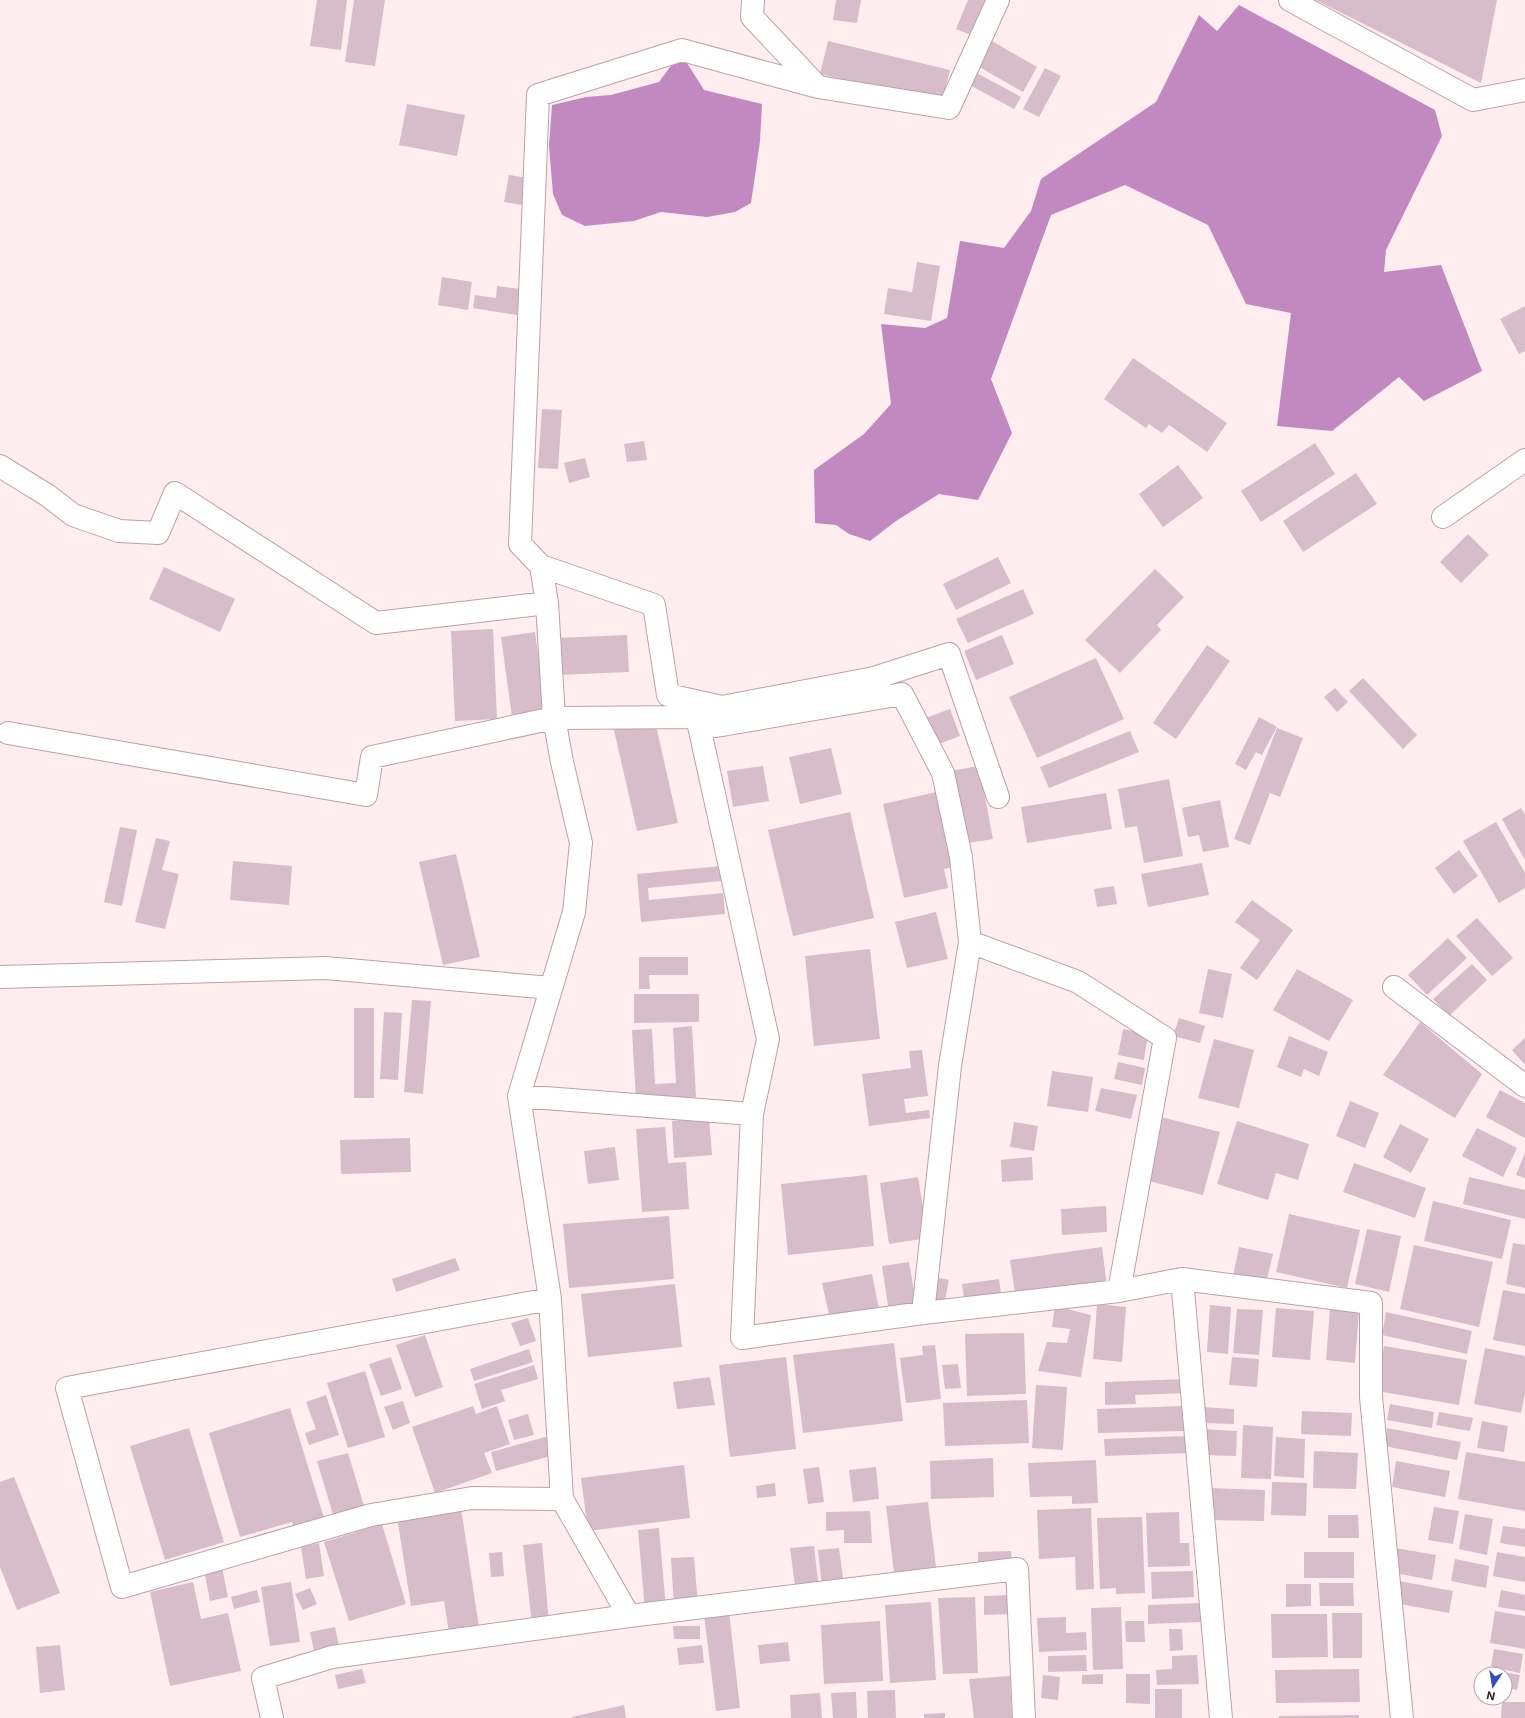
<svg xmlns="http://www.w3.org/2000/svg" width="1525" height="1718" font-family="Inter,sans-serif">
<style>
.water{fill:#c288c0}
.building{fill:#d7bdca}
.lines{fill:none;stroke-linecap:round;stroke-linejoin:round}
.street-casing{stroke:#bda1a6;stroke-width:24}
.street{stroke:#fff;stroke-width:22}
</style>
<rect width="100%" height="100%" fill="#ffedef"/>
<path class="water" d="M1239 5 1435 110 1442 136 1386 250 1384 272 1441 265 1482 371 1424 401 1399 377 1332 431 1277 426 1291 313 1246 304 1208 225 1125 185 1051 215 991 379 1012 433 978 500 939 494 896 521 870 541 849 534 836 525 815 523 814 470 864 434 891 404 881 324 925 328 947 318 960 241 1004 248 1031 211 1041 179 1156 102 1199 15 1217 31Z
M673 63H687L704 90 762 104 760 141 751 203 735 212 707 217 661 212 634 221 585 226 562 215 553 194 549 146 552 105 586 97 611 95 659 82Z"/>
<path class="building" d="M317 0H347L341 50 310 46Z
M354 0H385L375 66 345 62Z
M836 0H861L857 23 833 20Z
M968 0H988L973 36 956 29Z
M1316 0H1497L1481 83Z
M990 40 1037 67 1023 92 976 65Z
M828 41 950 70 942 103 820 74Z
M1045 68 1061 76 1039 117 1023 109Z
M975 72 1021 97 1014 109 968 84Z
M407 104 465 115 457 156 399 145Z
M509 175 528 178 523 205 504 202Z
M917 262 940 266 931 321 884 314 888 288 912 292Z
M442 277 472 282 468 310 438 305Z
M497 286 521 289 517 315 473 308 475 295 496 298Z
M1525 306V351L1519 354 1500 319Z
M1133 358 1227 423 1207 452 1169 425 1162 433 1149 424 1146 428 1104 399Z
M542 409 562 410 558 469 538 468Z
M644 441 647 460 627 462 624 444Z
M1315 443 1335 474 1261 522 1241 491Z
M585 458 590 477 569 483 564 463Z
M1178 465 1203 498 1163 527 1139 494Z
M1356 473 1377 504 1303 552 1283 521Z
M1468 534 1489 555 1461 583 1440 562Z
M998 557 1011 583 956 610 943 584Z
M164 567 235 599 220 632 149 599Z
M1155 569 1184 597 1157 625 1161 630 1120 673 1085 640Z
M1023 589 1034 614 968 643 956 619Z
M493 629 497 719 455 721 451 631Z
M535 632 546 712 512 717 501 637Z
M627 635 629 672 558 675 556 638Z
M1002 635 1014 664 976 680 964 651Z
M1207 645 1230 661 1176 739 1153 723Z
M1096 658 1124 719 1037 758 1009 697Z
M1363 678 1417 735 1403 749 1349 691Z
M1335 688 1348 702 1337 712 1324 697Z
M950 709 960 736 936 745 926 718Z
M1259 717 1277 727 1262 755 1256 752 1246 770 1235 764Z
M655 721 678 823 637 831 614 730Z
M1277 728 1303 738 1280 797 1270 793 1250 845 1234 839Z
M1130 731 1139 752 1049 788 1040 767Z
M831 748 842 794 800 804 789 757Z
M763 766 769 801 733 807 727 771Z
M979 766 993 839 963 844 950 771Z
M1169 779 1183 856 1144 863 1137 826 1125 828 1118 789Z
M941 791 958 866 944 869 948 888 904 898 883 804Z
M1106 793 1112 829 1027 843 1021 807Z
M1220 800 1229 847 1203 852 1199 835 1188 837 1182 808Z
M1521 808 1525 815V860L1502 819Z
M850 812 874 918 793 936 768 830Z
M1496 822 1525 873V888L1499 903 1463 841Z
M120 827 137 830 122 906 104 902Z
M156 838 170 841 162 870 179 874 165 929 135 922Z
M1459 850 1478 876 1454 894 1435 868Z
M456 854 480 957 443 965 419 862Z
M233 861 292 866 289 905 230 900Z
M1202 863 1209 895 1148 907 1141 874Z
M721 866 722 881 648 888 649 900 723 893 725 914 641 922 637 874Z
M1114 886 1117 904 1097 907 1094 889Z
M1252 900 1293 930 1257 980 1240 968 1260 940 1235 922Z
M936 912 948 959 907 968 895 922Z
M1477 918 1513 958 1492 976 1456 936Z
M1448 938 1467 958 1427 995 1408 975Z
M870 949 880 1039 814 1046 805 956Z
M639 957H688V975H649L650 989H639Z
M1472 964 1487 980 1449 1016 1433 999Z
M1208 969 1232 974 1223 1018 1199 1013Z
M1297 969 1353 1000 1329 1041 1273 1010Z
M634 994H699V1022L634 1023Z
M412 1000 431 1001 423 1094 404 1092Z
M354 1008H374V1098H354Z
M384 1012 402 1013 398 1080 380 1079Z
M1179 1018 1205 1026 1200 1043 1173 1036Z
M1420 1022 1482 1074 1455 1118 1383 1075Z
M692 1026 696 1097 636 1100 632 1030 652 1029 655 1084 676 1083 673 1028Z
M1123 1029 1148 1034 1144 1060 1118 1055Z
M1289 1036 1328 1052 1319 1076 1304 1069 1301 1077 1277 1067Z
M1525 1038V1065L1512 1050Z
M1214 1039 1254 1050 1239 1108 1198 1098Z
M922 1050 928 1096 904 1099 906 1113 929 1110 930 1118 869 1126 862 1074 911 1068 909 1051Z
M1118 1062 1145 1068 1142 1085 1114 1079Z
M1052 1071 1093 1077 1088 1112 1047 1106Z
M1101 1088 1137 1095 1131 1119 1095 1111Z
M1500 1090 1525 1103V1138L1486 1117Z
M1350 1101 1379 1113 1365 1148 1336 1136Z
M1161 1117 1220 1132 1203 1195 1145 1180Z
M709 1118 712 1155 674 1158 672 1121Z
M1237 1121 1309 1144 1298 1180 1276 1173 1268 1200 1217 1184Z
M1014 1122 1038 1126 1034 1151 1010 1147Z
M1400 1124 1429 1139 1411 1173 1383 1157Z
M665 1127 668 1163 686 1162 689 1209 642 1212 636 1129Z
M1477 1128 1517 1148 1503 1177 1462 1156Z
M410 1138 411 1172 341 1174 340 1140Z
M615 1147 619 1180 588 1184 584 1151Z
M1525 1153V1178L1516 1175Z
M1032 1157 1033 1180 1002 1182 1001 1160Z
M1354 1163 1426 1188 1415 1218 1343 1192Z
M867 1175 874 1246 788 1255 781 1184Z
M918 1177 928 1238 889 1244 880 1183Z
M1469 1177 1525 1190V1219L1463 1204Z
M1433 1201 1511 1220 1502 1259 1424 1241Z
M1106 1206 1107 1232 1062 1235 1061 1209Z
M1289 1214 1360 1230 1347 1288 1276 1272Z
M669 1216 674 1279 569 1288 563 1224Z
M1367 1229 1401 1236 1389 1292 1355 1284Z
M1513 1243 1525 1245V1288L1506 1284Z
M1414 1245 1493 1262 1479 1327 1400 1309Z
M1102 1247 1107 1286 1016 1299 1010 1260Z
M1239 1247 1273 1254 1266 1283 1233 1276Z
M455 1258 460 1270 396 1292 392 1279Z
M909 1262 917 1308 889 1312 882 1266Z
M872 1274 879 1309 830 1319 822 1283Z
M934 1277 949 1280 944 1305 929 1302Z
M999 1279 1002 1301 965 1306 962 1284Z
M675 1284 682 1347 588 1357 581 1294Z
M1503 1290 1525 1294V1346L1493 1340Z
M1097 1304 1126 1307 1122 1362 1093 1359Z
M1210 1305 1231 1307 1228 1354 1207 1352Z
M1055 1306 1091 1315 1081 1377 1038 1371 1047 1342 1067 1343 1070 1329 1052 1327Z
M1276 1308 1314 1311 1310 1360 1272 1357Z
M1330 1308 1359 1311 1355 1363 1326 1360Z
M1237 1309 1263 1310 1259 1355 1233 1353Z
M1386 1312 1472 1331 1467 1354 1382 1335Z
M528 1318 536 1341 520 1346 511 1323Z
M1024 1333 1026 1394 967 1396 965 1334Z
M425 1335 443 1387 415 1397 396 1345Z
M894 1343 903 1421 803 1433 793 1355Z
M935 1345 941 1399 906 1403 900 1358 923 1355 922 1346Z
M1384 1346 1467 1360 1459 1405 1377 1391Z
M1485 1348 1525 1356V1393L1521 1413 1474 1404Z
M529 1349 533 1362 474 1381 470 1369Z
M391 1357 402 1389 381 1396 369 1364Z
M786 1357 796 1449 730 1457 719 1365Z
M1232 1357 1259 1359 1257 1387 1229 1385Z
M958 1364 961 1388 945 1389 942 1365Z
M534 1365 538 1379 501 1390 505 1401 482 1409 474 1384Z
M365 1371 385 1437 348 1448 327 1383Z
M710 1377 715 1405 677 1409 673 1382Z
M1186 1379 1187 1393 1135 1395 1136 1404 1105 1405V1382Z
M1036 1385 1067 1387 1063 1450 1032 1448Z
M326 1395 339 1435 309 1445 305 1433 316 1429 306 1402Z
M1027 1400 1029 1443 945 1446 943 1403Z
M403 1401 410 1423 393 1430 384 1407Z
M1390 1404 1434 1412 1432 1428 1387 1420Z
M473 1406 476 1414 497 1406 510 1444 484 1453 492 1473 435 1493 412 1427Z
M1183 1406 1184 1431 1098 1433 1097 1409Z
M1201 1407 1234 1409V1424L1201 1423Z
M290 1408 324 1518 294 1528 292 1522 240 1537 209 1433Z
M1302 1411 1352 1413 1351 1436 1301 1434Z
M1439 1412 1473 1418 1470 1431 1436 1425Z
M528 1414 534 1435 514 1440 508 1420Z
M1482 1421 1508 1426 1504 1452 1477 1448Z
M1243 1425 1273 1427 1271 1479 1241 1478Z
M189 1428 224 1542 165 1560 130 1446Z
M1387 1428 1461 1442 1457 1460 1384 1446Z
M1201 1429 1237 1431 1236 1456 1200 1455Z
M549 1436 554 1455 496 1471 491 1452Z
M1187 1436 1188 1453 1105 1456 1104 1439Z
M1276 1437 1305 1439 1304 1478 1274 1476Z
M1314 1451 1358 1453 1356 1489 1313 1488Z
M1466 1452 1525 1462V1511L1458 1499Z
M348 1453 365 1509 334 1518 317 1461Z
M993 1458 994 1497 931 1499 930 1461Z
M1096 1460 1098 1503 1072 1504V1496L1030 1497 1028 1463Z
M1396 1461 1450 1471 1445 1497 1392 1487Z
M684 1465 690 1518 588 1531 581 1478Z
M819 1467 824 1502 808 1504 803 1469Z
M876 1467 879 1499 853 1502 849 1470Z
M14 1477 60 1593 17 1610 0 1567V1482Z
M1272 1482 1307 1483 1306 1516 1271 1515Z
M775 1483 776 1496 757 1498 756 1486Z
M1210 1488 1265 1490 1264 1521 1209 1520Z
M928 1502 937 1575 895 1581 886 1506Z
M1434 1507 1459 1511 1453 1544 1428 1540Z
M461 1508 480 1634 450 1639 444 1601 411 1606 397 1517Z
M1091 1508 1094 1589 1076 1590 1075 1557 1039 1559 1037 1510Z
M870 1511 872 1543H844V1530L826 1531V1512Z
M1179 1512 1180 1543H1189L1190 1566 1148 1567 1146 1513Z
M1465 1514 1493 1519 1487 1555 1459 1549Z
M1328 1515H1358L1359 1538H1328Z
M1142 1517 1145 1593 1116 1594V1588L1100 1589 1097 1518Z
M382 1524 406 1604 349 1621 324 1542Z
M1503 1526 1525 1529V1547L1500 1543Z
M659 1528 666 1609 645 1611 638 1530Z
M319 1543 324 1576 306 1579 301 1547Z
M542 1543 549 1623 532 1624 523 1545Z
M814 1546 819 1590 796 1593 790 1548Z
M1384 1546 1436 1555 1432 1580 1379 1570Z
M839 1548 844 1585 822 1587 818 1550Z
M1011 1551 1012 1567 961 1569V1564H978V1552Z
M502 1552 504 1576 491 1577 489 1553Z
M1304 1552H1354V1578H1304Z
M1497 1552 1525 1557V1582L1493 1576Z
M694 1557 698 1605 674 1607 671 1558Z
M1455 1559 1489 1566 1486 1588 1451 1581Z
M222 1567 228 1597 210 1601 204 1570Z
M1193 1571 1194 1597 1152 1599 1151 1572Z
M1393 1580 1453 1591 1449 1613 1389 1602Z
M193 1582 201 1619 228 1613 241 1671 170 1686 150 1592Z
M291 1582 300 1642 270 1646 261 1587Z
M1319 1583H1353L1354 1606H1320Z
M1286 1584H1311V1606L1286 1607Z
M310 1588 317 1604 303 1610 295 1594Z
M257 1590 260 1602 234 1609 231 1597Z
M1501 1590 1525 1595V1611L1498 1607Z
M1011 1595 1012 1614 984 1615V1596Z
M975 1597 978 1673 943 1674 938 1598Z
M931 1602 936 1680 890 1683 885 1605Z
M1201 1603 1202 1622 1148 1624V1605Z
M1121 1607 1123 1669 1093 1670 1091 1608Z
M1495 1611 1525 1616V1649L1490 1643Z
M729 1612 740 1708 716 1711 704 1615Z
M1332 1613H1362V1658H1333Z
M1271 1614H1327L1328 1657 1272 1658Z
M1066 1617V1633L1086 1632 1087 1650 1039 1652 1037 1618Z
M880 1621 883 1681 824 1684 821 1625Z
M1125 1621H1144L1145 1642H1126Z
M673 1626H700V1639H674Z
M335 1627 339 1646 314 1651 310 1632Z
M1169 1629H1182L1183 1650 1170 1651Z
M788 1642 790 1661 760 1664 758 1645Z
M60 1645 65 1690 40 1693 36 1647Z
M702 1645 704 1663 679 1665 677 1648Z
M1494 1649 1523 1654 1520 1673 1491 1667Z
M1086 1655 1087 1671 1048 1672V1656Z
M1197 1655 1199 1684 1157 1685 1156 1670 1172 1669V1656Z
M362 1669 366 1683 338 1689 335 1675Z
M1359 1669 1360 1702 1276 1703 1275 1670Z
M1493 1670 1520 1675 1517 1690 1505 1688V1674H1493Z
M1103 1674V1684H1082V1675Z
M1126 1674H1150V1704L1126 1703Z
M1043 1675 1060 1677 1058 1700 1041 1698Z
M1010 1676 1012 1718H974L969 1679Z
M1155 1689H1182V1718H1155Z
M895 1690 896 1718H868L867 1691Z
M856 1692 857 1718H833L831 1693Z
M820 1693 822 1718H791L790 1695Z
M1502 1702H1525V1718H1501Z
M624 1705 626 1718H572V1717Z
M945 1713V1718H924V1714Z
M1359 1715V1718H1279V1716Z"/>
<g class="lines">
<defs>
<path id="street" d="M753 0 752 17 818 87 949 108 998 0
M1290 0 1473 100 1525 90
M0 466 47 495 73 515 119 531 158 533 175 493 376 623 547 603 554 718 562 762 581 843 574 912 519 1096 550 1299 562 1499 629 1616 1017 1569 1024 1718
M1443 517 1525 460
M541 566 654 605 668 695 722 707 874 678 949 654 998 797
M547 603 541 566 520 544 538 95 682 50 818 87
M697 717 768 1039 752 1114
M8 733 366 795 372 757 554 718 697 717 716 726 902 694 943 773 961 857 970 942 1078 982 1165 1038 1119 1291
M0 977 326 968 551 988
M1394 987 1525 1086
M519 1096 752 1114 742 1338 923 1313 1119 1291 1182 1279 1221 1718
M1182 1279 1371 1303V1397L1402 1718
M550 1299 67 1388 122 1587 371 1515 472 1498 562 1499
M923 1313 950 1066 970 942
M272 1718 263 1678 332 1657 629 1616"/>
</defs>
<use href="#street" class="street-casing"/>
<use href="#street" class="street"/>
</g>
<g transform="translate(1493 1686) rotate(192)"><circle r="19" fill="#ffffff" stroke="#aca7a8"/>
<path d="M0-3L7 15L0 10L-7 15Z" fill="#344ec0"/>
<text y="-6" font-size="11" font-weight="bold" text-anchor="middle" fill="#2f2426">N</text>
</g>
</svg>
